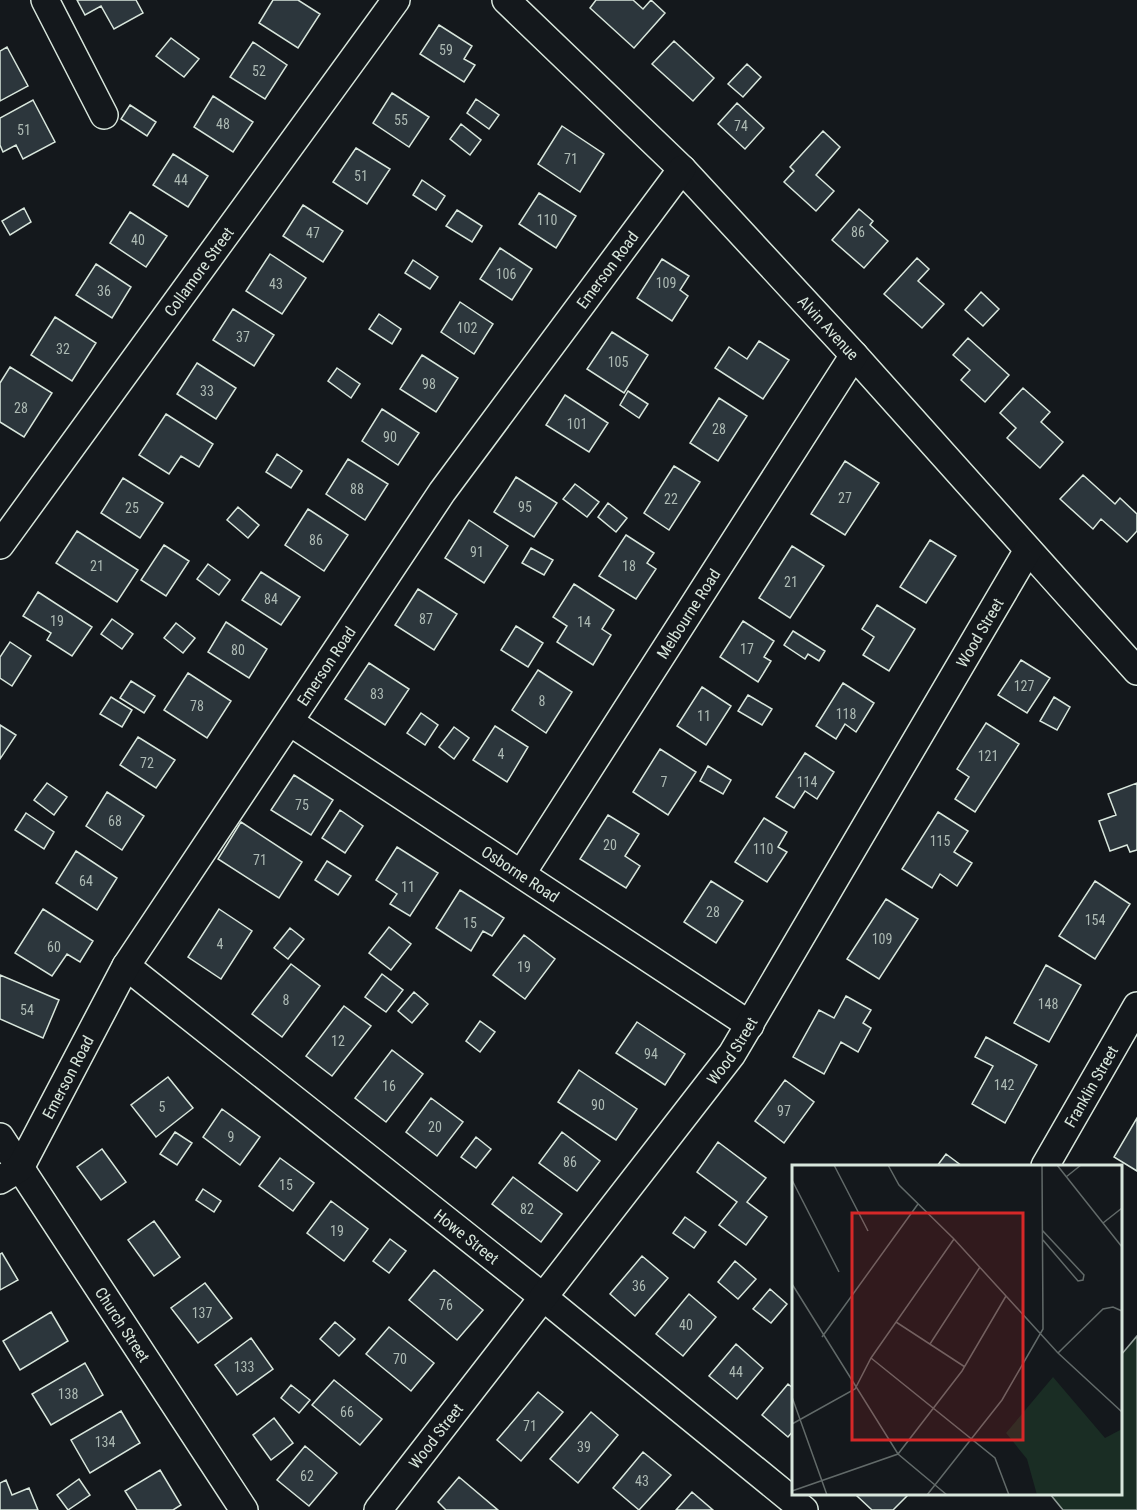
<svg xmlns="http://www.w3.org/2000/svg" width="1137" height="1510" font-family="'Roboto Condensed',sans-serif">
<style>
.green{fill:#1a2d24;stroke:#939e99;stroke-width:1.5}
.building{fill:#2c363c;stroke:#d8e6dc;stroke-width:1.5}
.lines{fill:none;stroke-linecap:round;stroke-linejoin:round}
.minor-casing{stroke:#d8e6dc;stroke-width:30}
.minor{stroke:#14181c;stroke-width:27}
.labels{text-anchor:middle;stroke-width:4.5;stroke-linejoin:round;paint-order:stroke}
.number-label{font-size:14px;fill:#adbab4}
.street-label{font-size:16px;fill:#d8e6dc;stroke:#14181c}
.inset-road{fill:none;stroke:#626a69;stroke-width:1.5}
.view{fill:#d62828;fill-opacity:0.15;stroke:#d62828;stroke-width:3}
.inset-edge{fill:none;stroke:#d8e6dc;stroke-width:3}
</style>
<rect width="100%" height="100%" fill="#14181c"/>
<path class="green" d="M1137 1336V1510H1063L1050 1494H1120L1121 1355Z"/>
<path class="building" d="M77 0H136L143 13 114 29 101 6 85 15Z
M273 0H298L320 14 298 48 259 23Z
M596 0H633L643 9 651 0 665 13 634 48 590 8Z
M439 25 472 46 464 59 475 65 464 82 420 54Z
M171 38 199 59 184 77 156 56Z
M674 41 714 78 693 101 652 64Z
M253 42 287 65 265 99 230 77Z
M7 47 28 86 0 101V51Z
M747 64 761 77 743 97 728 84Z
M392 93 429 117 409 147 373 123Z
M213 96 253 122 233 152 194 127Z
M476 99 499 115 489 129 467 113Z
M33 100 55 142 23 159 16 145 3 152 0 145V118Z
M737 103 764 128 745 149 718 124Z
M130 105 156 122 147 136 121 119Z
M461 124 481 140 470 155 450 139Z
M562 126 604 154 580 192 538 164Z
M823 131 840 147 816 175 834 191 816 211 784 182 794 171 790 167Z
M356 148 390 169 367 204 333 182Z
M173 154 208 176 188 207 153 185Z
M422 180 445 196 436 210 413 195Z
M539 193 576 216 556 248 519 224Z
M303 205 343 231 323 262 283 236Z
M24 208 31 222 10 235 2 221Z
M859 209 873 221 870 225 888 241 864 268 832 240Z
M457 210 482 226 472 242 446 226Z
M130 212 167 236 146 267 110 243Z
M500 248 532 269 512 300 480 279Z
M270 254 306 278 282 314 246 291Z
M917 258 929 269 918 281 944 304 922 328 884 294Z
M662 259 689 276 680 290 688 296 672 321 637 298Z
M413 260 438 277 430 289 405 273Z
M96 264 131 287 112 318 76 295Z
M981 292 999 309 983 326 965 310Z
M460 302 493 324 474 354 441 332Z
M233 309 274 335 254 366 213 340Z
M379 314 401 329 392 344 369 329Z
M55 317 96 343 72 381 31 355Z
M612 332 648 355 624 393 587 369Z
M968 338 1009 375 985 402 961 380 970 370 953 355Z
M759 341 789 360 763 399 715 368 729 347 747 359Z
M422 355 458 378 436 412 400 389Z
M197 363 236 388 216 419 177 394Z
M10 367 52 393 24 437 0 422V383Z
M337 368 360 384 351 398 328 381Z
M1023 388 1050 412 1041 422 1063 442 1040 468 1007 438 1016 428 1000 413Z
M628 391 648 404 639 418 620 405Z
M565 395 608 423 589 452 546 425Z
M719 398 747 416 718 461 690 443Z
M382 409 419 433 398 465 362 441Z
M166 414 213 444 199 467 181 456 169 474 139 455Z
M277 454 302 471 291 488 266 472Z
M348 459 388 484 365 520 326 494Z
M845 461 879 483 845 535 811 514Z
M674 466 700 482 669 530 644 513Z
M1083 475 1115 504 1120 498 1137 514V531L1127 542 1101 519 1093 529 1060 499Z
M516 477 557 503 534 537 494 512Z
M123 478 163 503 140 538 101 513Z
M575 484 599 502 587 517 563 499Z
M608 503 627 518 616 532 598 517Z
M238 507 259 525 248 538 227 520Z
M308 509 348 535 324 571 285 545Z
M469 520 508 546 484 583 445 558Z
M77 531 138 570 117 602 56 563Z
M626 535 654 553 647 563 656 569 636 599 599 576Z
M930 540 956 556 926 603 900 587Z
M164 545 189 561 166 596 141 580Z
M792 546 824 566 790 618 759 598Z
M531 548 553 560 544 575 522 563Z
M208 564 230 580 219 595 197 579Z
M261 572 300 597 281 625 242 600Z
M574 584 614 610 602 629 611 635 593 665 557 642 567 626 553 617Z
M418 589 457 614 434 650 395 625Z
M38 592 92 627 72 656 47 640 51 633 23 616Z
M877 605 915 629 889 671 863 655 874 637 862 629Z
M112 619 133 634 122 649 101 634Z
M743 621 774 641 764 657 771 661 758 682 720 657Z
M226 622 267 649 249 678 208 652Z
M176 623 195 638 183 653 164 638Z
M516 626 543 643 528 667 501 650Z
M793 631 825 651 819 661 808 654 805 659 784 645Z
M10 642 31 656 12 686 0 678V657Z
M1021 660 1050 678 1027 713 998 695Z
M369 663 409 689 385 725 345 699Z
M538 670 572 692 546 733 512 710Z
M188 673 231 701 207 738 164 710Z
M131 681 155 696 144 713 120 698Z
M843 683 874 703 856 732 845 724 836 739 816 726Z
M702 687 731 706 706 745 677 726Z
M748 695 772 709 762 725 738 711Z
M111 697 132 710 122 727 100 714Z
M1054 697 1070 707 1057 730 1040 721Z
M421 713 438 725 425 745 407 733Z
M986 723 1019 744 975 812 955 799 969 777 957 769Z
M0 725 16 735 0 759Z
M495 726 528 747 507 782 473 760Z
M454 727 469 738 454 759 439 747Z
M138 737 175 760 156 788 120 765Z
M660 749 696 772 668 815 633 792Z
M805 753 834 772 817 799 805 791 794 808 776 797Z
M708 766 731 780 723 794 700 781Z
M294 775 333 800 311 835 271 810Z
M47 783 67 797 54 815 34 800Z
M1137 783V850L1130 852 1127 845 1110 851 1099 821 1116 815 1108 794Z
M107 792 144 816 122 850 86 826Z
M340 810 363 826 345 853 322 838Z
M938 812 968 831 954 852 972 863 957 886 940 874 932 888 902 869Z
M26 813 54 832 44 849 15 830Z
M608 815 639 834 625 856 640 866 626 888 580 859Z
M764 818 787 832 778 847 787 852 767 882 735 862Z
M241 822 302 862 279 898 218 859Z
M397 847 438 873 410 916 390 904 397 894 376 880Z
M76 851 117 878 97 910 56 883Z
M327 861 351 876 338 895 315 880Z
M711 881 743 901 716 943 684 922Z
M1095 881 1130 904 1095 959 1059 936Z
M460 890 504 918 492 936 483 931 471 951 436 928Z
M886 899 918 919 879 979 847 959Z
M43 909 93 941 80 962 67 954 52 976 15 953Z
M219 909 252 931 221 979 188 957Z
M389 927 411 944 391 970 369 953Z
M290 928 304 939 288 959 274 948Z
M524 935 555 959 525 999 493 975Z
M291 964 320 986 282 1037 252 1014Z
M1046 965 1081 985 1049 1042 1014 1023Z
M382 974 403 990 386 1012 365 997Z
M0 975 59 1000 43 1038 0 1019Z
M414 992 428 1004 412 1023 398 1011Z
M846 996 871 1010 863 1023 871 1028 858 1052 841 1042 824 1074 793 1057 819 1010 834 1018Z
M344 1006 371 1026 332 1076 306 1056Z
M480 1021 495 1032 480 1052 466 1041Z
M637 1022 685 1054 665 1085 616 1053Z
M986 1037 1037 1065 1005 1123 972 1104 993 1066 975 1057Z
M392 1050 423 1074 386 1122 355 1098Z
M579 1070 637 1109 616 1140 558 1102Z
M168 1077 193 1108 156 1137 131 1105Z
M785 1080 814 1102 784 1143 755 1121Z
M431 1098 463 1122 437 1156 406 1132Z
M222 1109 260 1137 240 1165 203 1137Z
M1137 1118V1171L1114 1157Z
M175 1132 192 1143 177 1165 160 1154Z
M562 1132 600 1161 577 1191 539 1163Z
M476 1137 491 1149 476 1168 461 1157Z
M718 1142 766 1178 747 1202 767 1217 746 1245 719 1225 737 1202 697 1172Z
M102 1149 126 1182 101 1200 77 1167Z
M946 1154 962 1166H937Z
M280 1158 314 1183 293 1211 259 1186Z
M513 1177 562 1214 541 1242 492 1204Z
M203 1189 221 1201 214 1212 196 1200Z
M331 1201 368 1229 344 1261 307 1233Z
M685 1217 706 1232 694 1248 673 1233Z
M154 1221 180 1257 154 1276 128 1240Z
M390 1239 406 1251 389 1273 373 1261Z
M2 1253 18 1280 0 1290V1254Z
M642 1256 668 1278 635 1316 610 1294Z
M735 1261 756 1279 738 1299 718 1282Z
M434 1270 483 1310 457 1340 409 1300Z
M205 1283 232 1318 198 1343 171 1308Z
M770 1289 787 1304 771 1323 753 1309Z
M689 1294 716 1317 683 1356 656 1334Z
M51 1312 68 1341 20 1370 3 1341Z
M335 1322 355 1339 339 1356 320 1339Z
M389 1327 434 1363 411 1391 366 1354Z
M251 1338 273 1369 237 1395 215 1365Z
M736 1344 763 1368 737 1399 709 1376Z
M85 1363 103 1395 51 1425 32 1394Z
M334 1380 382 1419 360 1445 312 1405Z
M788 1384 794 1389V1430L788 1437 762 1415Z
M291 1385 310 1400 299 1413 281 1398Z
M538 1392 563 1412 521 1461 497 1440Z
M121 1411 140 1443 90 1473 71 1440Z
M591 1412 618 1435 578 1483 550 1459Z
M274 1418 293 1443 271 1460 253 1435Z
M305 1446 337 1473 309 1506 277 1480Z
M643 1452 671 1475 639 1510 613 1488Z
M160 1470 181 1505 173 1510H137L125 1491Z
M459 1477 498 1510H446L438 1502Z
M79 1479 90 1495 68 1510 57 1495Z
M6 1480 12 1495 29 1488 38 1510H0V1483Z
M692 1492 713 1510H676Z
M859 1494H909L893 1510H872L857 1496Z"/>
<g class="lines">
<defs>
<g id="minor">
<path d="M45 0 104 115"/>
<path id="s1" d="M506 0 682 169 854 355 1137 671"/>
<path id="s2" d="M0 545 396 0"/>
<path id="s3" d="M290 722 750 1025"/>
<path id="s4" d="M522 873 854 355"/>
<path id="s5" d="M126 966 543 1297 804 1510"/>
<path id="s6" d="M0 1137 244 1510"/>
<path id="s7" d="M1045 1166 1137 1006"/>
<path id="s8" d="M0 1180 20 1168 126 966 442 492 682 169"/>
<path id="s9" d="M378 1510 732 1054 1028 550"/>
</g>
</defs>
<use href="#minor" class="minor-casing"/>
<use href="#minor" class="minor"/>
</g>
<g class="labels">
<g class="number-label">
<text x="446" y="55">59</text>
<text x="259" y="76">52</text>
<text x="401" y="125">55</text>
<text x="223" y="129">48</text>
<text x="741" y="131">74</text>
<text x="24" y="135">51</text>
<text x="571" y="164">71</text>
<text x="361" y="181">51</text>
<text x="181" y="185">44</text>
<text x="547" y="225">110</text>
<text x="858" y="237">86</text>
<text x="313" y="238">47</text>
<text x="138" y="245">40</text>
<text x="506" y="279">106</text>
<text x="666" y="288">109</text>
<text x="276" y="289">43</text>
<text x="104" y="296">36</text>
<text x="467" y="333">102</text>
<text x="243" y="342">37</text>
<text x="63" y="354">32</text>
<text x="618" y="367">105</text>
<text x="429" y="389">98</text>
<text x="207" y="396">33</text>
<text x="21" y="413">28</text>
<text x="577" y="429">101</text>
<text x="719" y="434">28</text>
<text x="390" y="442">90</text>
<text x="357" y="494">88</text>
<text x="845" y="503">27</text>
<text x="671" y="504">22</text>
<text x="525" y="512">95</text>
<text x="132" y="513">25</text>
<text x="316" y="545">86</text>
<text x="477" y="557">91</text>
<text x="97" y="571">21</text>
<text x="629" y="571">18</text>
<text x="791" y="587">21</text>
<text x="271" y="604">84</text>
<text x="426" y="624">87</text>
<text x="57" y="626">19</text>
<text x="584" y="627">14</text>
<text x="747" y="654">17</text>
<text x="238" y="655">80</text>
<text x="1024" y="691">127</text>
<text x="377" y="699">83</text>
<text x="542" y="706">8</text>
<text x="197" y="711">78</text>
<text x="846" y="719">118</text>
<text x="704" y="721">11</text>
<text x="501" y="759">4</text>
<text x="988" y="761">121</text>
<text x="147" y="768">72</text>
<text x="664" y="787">7</text>
<text x="807" y="787">114</text>
<text x="302" y="810">75</text>
<text x="115" y="826">68</text>
<text x="940" y="846">115</text>
<text x="610" y="850">20</text>
<text x="763" y="854">110</text>
<text x="260" y="865">71</text>
<text x="86" y="886">64</text>
<text x="408" y="892">11</text>
<text x="713" y="917">28</text>
<text x="1095" y="925">154</text>
<text x="470" y="928">15</text>
<text x="882" y="944">109</text>
<text x="220" y="949">4</text>
<text x="54" y="952">60</text>
<text x="524" y="972">19</text>
<text x="286" y="1005">8</text>
<text x="1048" y="1009">148</text>
<text x="27" y="1015">54</text>
<text x="338" y="1046">12</text>
<text x="651" y="1059">94</text>
<text x="1004" y="1090">142</text>
<text x="389" y="1091">16</text>
<text x="598" y="1110">90</text>
<text x="162" y="1112">5</text>
<text x="784" y="1116">97</text>
<text x="435" y="1132">20</text>
<text x="231" y="1142">9</text>
<text x="570" y="1167">86</text>
<text x="286" y="1190">15</text>
<text x="527" y="1214">82</text>
<text x="337" y="1236">19</text>
<text x="639" y="1291">36</text>
<text x="446" y="1310">76</text>
<text x="202" y="1318">137</text>
<text x="686" y="1330">40</text>
<text x="400" y="1364">70</text>
<text x="244" y="1372">133</text>
<text x="736" y="1377">44</text>
<text x="68" y="1399">138</text>
<text x="347" y="1417">66</text>
<text x="530" y="1431">71</text>
<text x="105" y="1447">134</text>
<text x="584" y="1452">39</text>
<text x="307" y="1481">62</text>
<text x="642" y="1486">43</text>
</g>
<g class="street-label">
<text dy="6" stroke="none"><textPath href="#s8" startOffset="1098">Emerson Road</textPath></text>
<text dy="6" stroke="none"><textPath href="#s2" startOffset="338">Collamore Street</textPath></text>
<text dy="6" stroke="none"><textPath href="#s1" startOffset="460">Alvin Avenue</textPath></text>
<text dy="6" stroke="none"><textPath href="#s4" startOffset="308">Melbourne Road</textPath></text>
<text dy="6" stroke="none"><textPath href="#s9" startOffset="1066">Wood Street</textPath></text>
<text dy="6" stroke="none"><textPath href="#s8" startOffset="612">Emerson Road</textPath></text>
<text dy="6" stroke="none"><textPath href="#s3" startOffset="276">Osborne Road</textPath></text>
<text dy="6" stroke="none"><textPath href="#s9" startOffset="580">Wood Street</textPath></text>
<text dy="6" stroke="none"><textPath href="#s8" startOffset="126">Emerson Road</textPath></text>
<text dy="6" stroke="none"><textPath href="#s7" startOffset="92">Franklin Street</textPath></text>
<text dy="6" stroke="none"><textPath href="#s5" startOffset="435">Howe Street</textPath></text>
<text dy="6" stroke="none"><textPath href="#s6" startOffset="224">Church Street</textPath></text>
<text dy="6" stroke="none"><textPath href="#s9" startOffset="94">Wood Street</textPath></text>
</g>
</g>
<g transform="translate(792 1165)">
<rect width="330" height="330" fill="#14181c"/>
<path d="M261 212 313 273 330 264V330H245L235 294 214 268Z" fill="#1a2d24"/>
<path class="inset-road" d="M42 0 76 66M96 0 107 20 162 74 266 188 330 247M265 0 330 82M274 12 289 0M0 15 47 107M311 58 330 43M250 65 292 110 291 115 286 116 251 75M0 119 106 289 155 330M104 157 173 202M30 172 126 39M138 179 188 102M266 188 311 144 321 142 330 146M79 193 203 293 217 330M0 232 35 330M0 259 63 224 79 193 162 74M0 326 106 289 170 206 214 131M135 330 210 235 251 164 250 0"/>
<path class="view" d="M60 48H231V275H60Z"/>
<rect width="330" height="330" class="inset-edge"/>
</g>
</svg>
